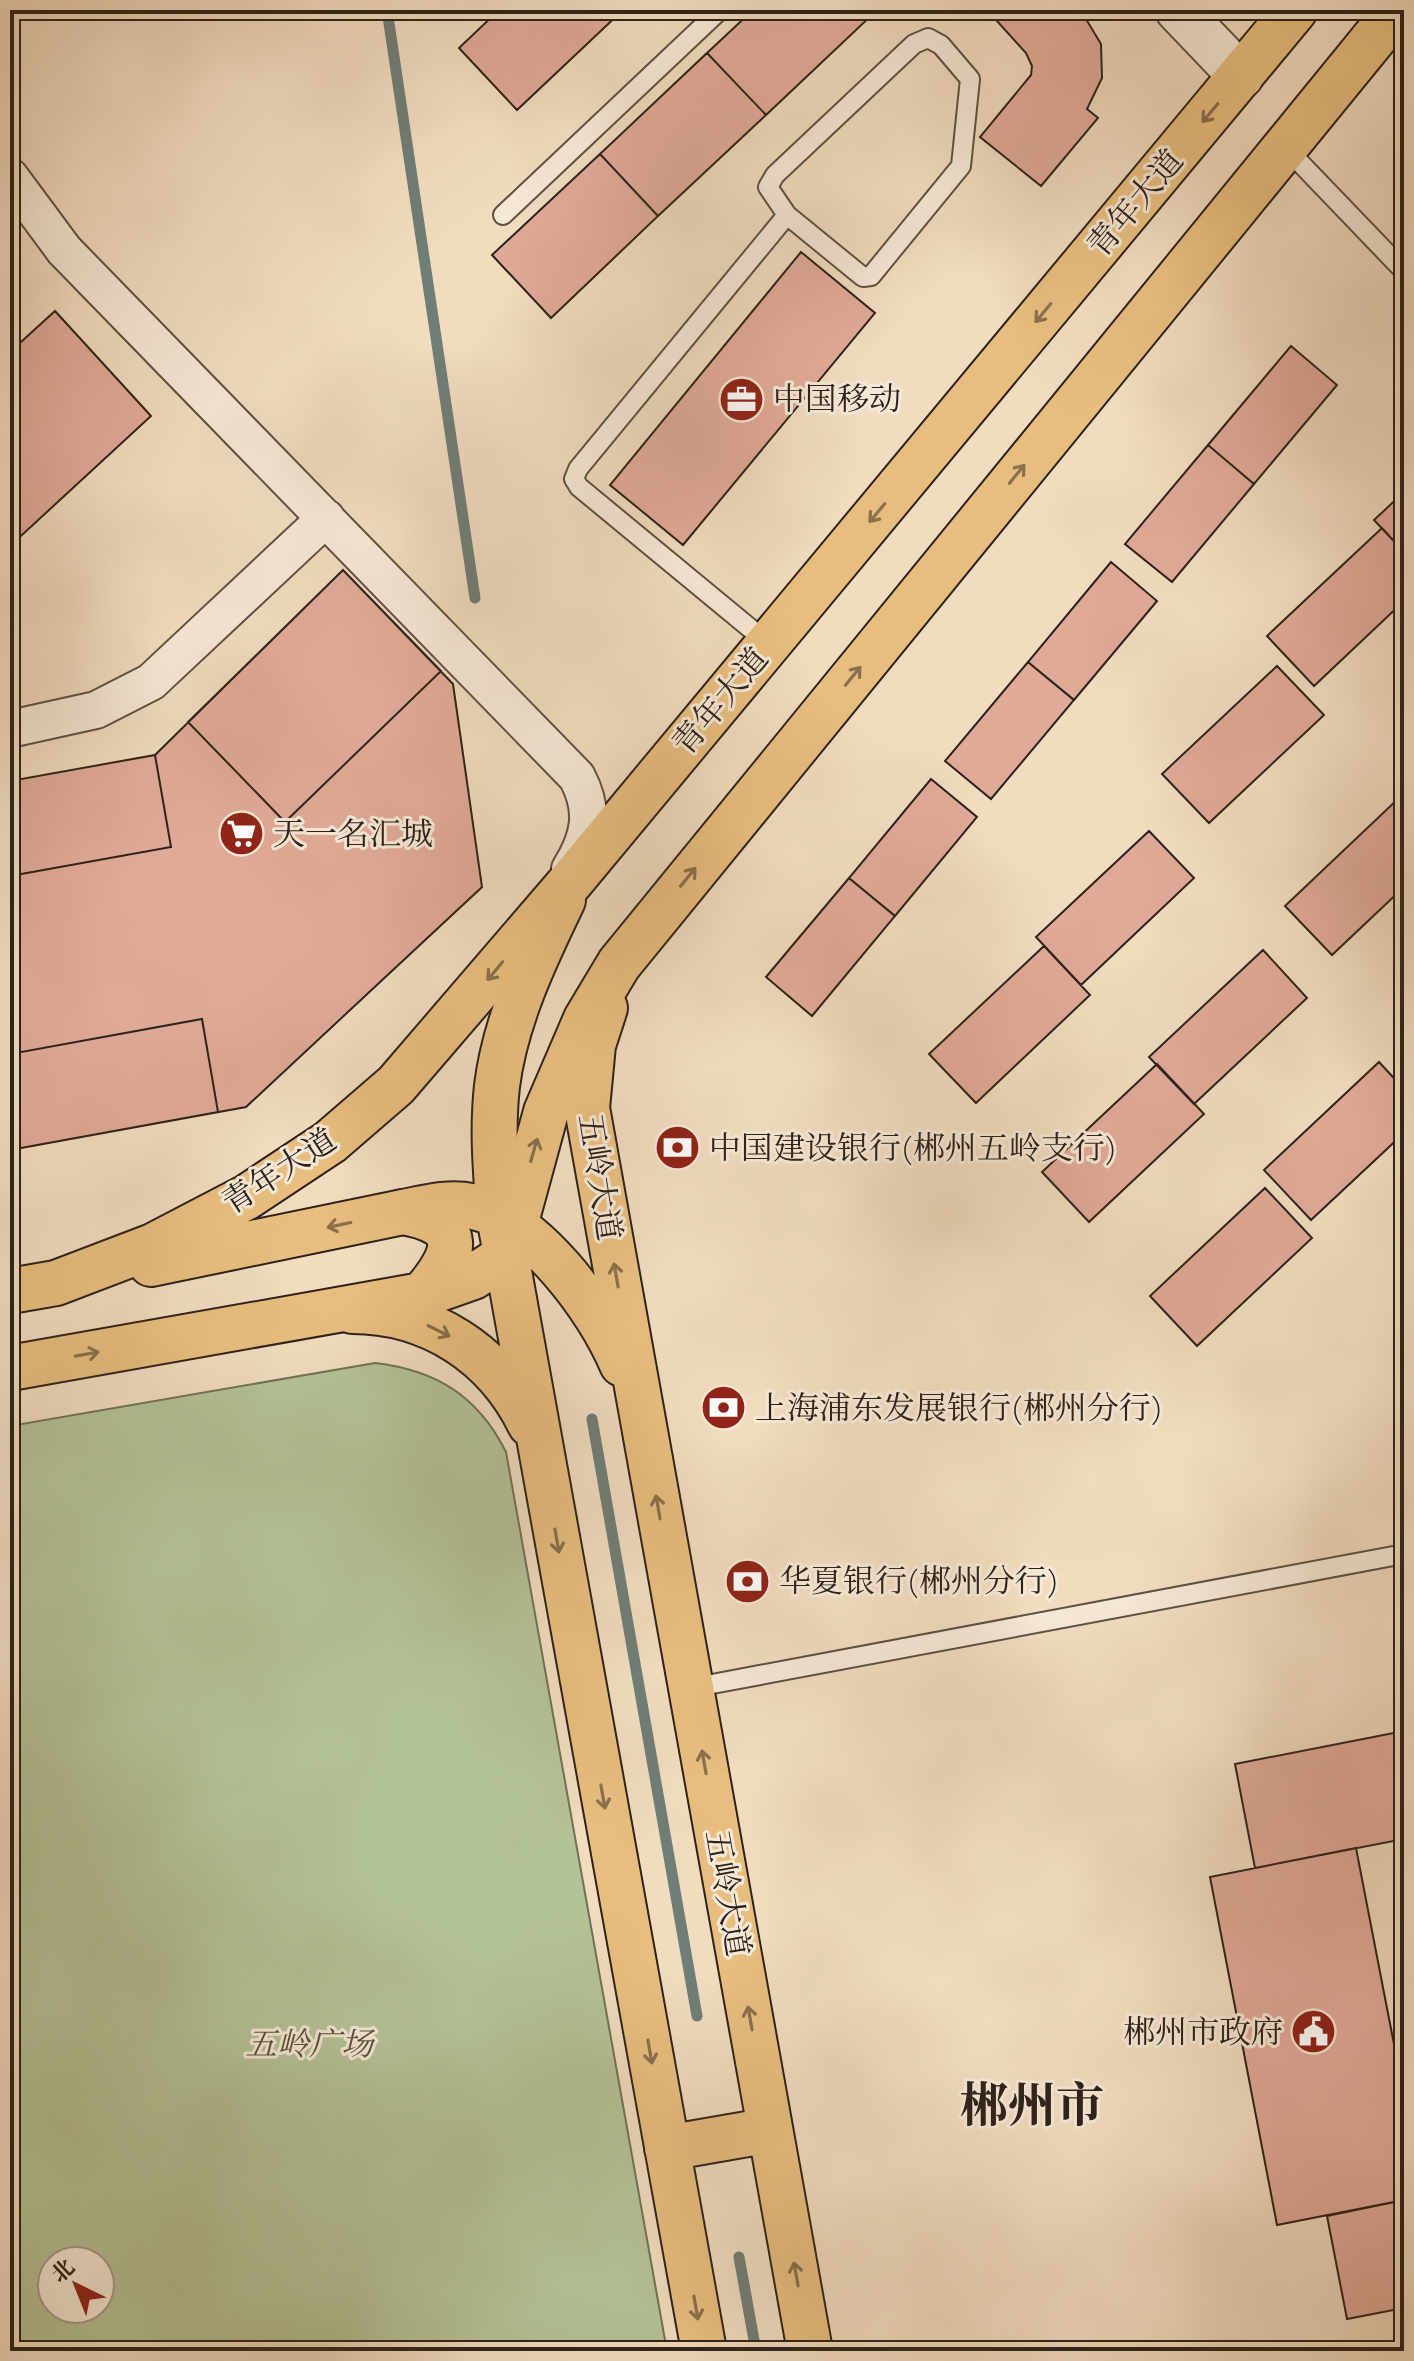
<svg xmlns="http://www.w3.org/2000/svg" width="1414" height="2361" font-family="'Old Standard TT','Noto Serif SC',serif">
<style>
.green{fill:#b4c297;stroke:#707258;stroke-width:2;fill-rule:evenodd}
.lines{fill:none;stroke-linecap:round;stroke-linejoin:round}
.stream{stroke:#6f7e77;stroke-width:11}
.building{fill:#e0aa99;stroke:#2d2219;stroke-width:2}
.service-casing{stroke:#5e5043;stroke-width:22}
.minor-casing{stroke:#5e5043;stroke-width:40}
.tertiary-casing{stroke:#5e5043;stroke-width:48}
.primary-casing{stroke:#2d2219;stroke-width:48}
.trunk-casing{stroke:#2d2219;stroke-width:48}
.service{stroke:#f6e8d6;stroke-width:18}
.minor{stroke:#f6e8d6;stroke-width:36}
.tertiary{stroke:#f6e8d6;stroke-width:44}
.primary{stroke:#e8be80;stroke-width:44}
.trunk{stroke:#e8be80;stroke-width:44}
.oneway{stroke:#8a704c}
.labels{text-anchor:middle;stroke-width:6;stroke-linejoin:round;paint-order:stroke}
.street-label{font-size:32px;fill:#2d2219;stroke:#f6e8d6}
.poi-label{font-size:32px;fill:#2d2219;stroke:#f6e8d6;text-anchor:start}
.park-label{font-size:32px;font-style:italic;fill:#56523f;stroke:#f6e8d6}
.town-label{font-size:48px;font-weight:bold;fill:#2d2219;stroke:#f6e8d6}
</style>
<rect width="100%" height="100%" fill="#f1dcc0"/>
<filter id="stains"><feTurbulence type="fractalNoise" baseFrequency=".0025" numOctaves="4"/><feColorMatrix values="0 0 0 0 .2 0 0 0 0 .09 0 0 0 0 .02 0 0 0 .5 -.17"/></filter>
<radialGradient id="worn" r=".72"><stop offset=".6" stop-color="#630" stop-opacity="0"/><stop offset="1" stop-color="#630" stop-opacity=".3"/></radialGradient>
<path class="green" d="M375 1363C436 1370 478 1396 506 1452L667 2351H10V1426ZM52 2261H100V2309H52Z"/>
<g class="lines">
<path class="stream" d="M387 10 475 598
M592 1419 697 2016
M739 2257 756 2351"/>
</g>
<path class="building" d="M499 10H623L517 110 459 48Z
M753 10H870L873 14 766 115 707 53Z
M987 10H1087L1083 14 1101 44 1102 78 1087 109 1098 118 1041 186 980 137 1031 75 1032 66 1026 53Z
M707 53 766 115 658 216 600 154Z
M600 154 658 216 551 318 492 255Z
M801 252 875 313 683 545 610 485Z
M55 311 151 416 10 546V352Z
M1291 346 1337 385 1254 484 1208 445Z
M1208 445 1254 484 1172 582 1125 544Z
M1404 492V552L1374 520Z
M1382 528 1404 552V601L1314 686 1267 636Z
M1111 562 1157 601 1074 700 1028 662Z
M343 570 453 684 482 887 246 1107 10 1150V781L155 755Z
M343 570 441 671 285 822 188 722Z
M1028 662 1074 700 991 799 945 761Z
M1277 666 1324 715 1209 823 1162 774Z
M155 755 171 847 10 876V781Z
M931 779 977 817 895 916 849 878Z
M1400 797 1404 802V887L1332 955 1285 906Z
M1149 831 1194 878 1081 985 1036 937Z
M849 878 895 916 812 1016 766 977Z
M1044 946 1090 995 976 1103 929 1054Z
M1263 950 1307 998 1194 1104 1149 1057Z
M202 1019 218 1112 10 1150V1054Z
M1379 1062 1404 1089V1133L1311 1220 1264 1170Z
M1157 1064 1204 1114 1089 1222 1042 1172Z
M1265 1188 1312 1238 1197 1346 1150 1296Z
M1404 1731V1839L1255 1868 1235 1764Z
M1356 1848 1404 2096V2200L1277 2225 1210 1877Z
M1404 2200V2308L1347 2319 1327 2216Z"/>
<g class="lines">
<defs>
<path id="service" d="M928 38 941 45 970 79 961 166 871 276 863 277 787 215 768 187 775 175 914 44Z
M1284 146 1404 271
M503 215 720 10
M768 643 579 487 574 479 578 469 787 215
M691 1688 1404 1554"/>
<path id="minor" d="M10 177 64 250 577 777C595 811 590 837 570 869
M10 729 96 710 151 682 326 518"/>
<path id="tertiary" d="M1178 10 1241 76"/>
<path id="primary" d="M563 900C535 958 505 1021 497 1086 492 1130 496 1173 499 1216L704 2351
M605 1008 593 1045 587 1108 810 2351
M403 1212C424 1208 449 1201 471 1206 534 1220 598 1307 622 1364
M352 1311C430 1311 496 1354 530 1424
M667 2148 770 2130"/>
<path id="trunk" d="M151 1264 403 1212C467 1223 458 1254 422 1295
M10 1291 56 1283 153 1246 247 1197 330 1142 396 1085 573 879 1295 10
M10 1368 422 1295 473 1277 507 1255 546 1112 586 1019 619 964 1397 10"/>
</defs>
<use href="#service" class="service-casing"/>
<use href="#minor" class="minor-casing"/>
<use href="#tertiary" class="tertiary-casing"/>
<use href="#primary" class="primary-casing"/>
<use href="#trunk" class="trunk-casing"/>
<use href="#service" class="service"/>
<use href="#minor" class="minor"/>
<use href="#tertiary" class="tertiary"/>
<use href="#primary" class="primary"/>
<use href="#trunk" class="trunk"/>
</g>
<defs><path id="oneway-shaft" d="M-6 0H5M1.5-3L5.5 0L1.5 3" fill="none" stroke-width="1.6" stroke-linecap="round" stroke-linejoin="round" transform="scale(2)"/></defs>
<g class="oneway">
<use href="#oneway-shaft" transform="translate(1210 113) rotate(130)"/>
<use href="#oneway-shaft" transform="translate(1043 313) rotate(130)"/>
<use href="#oneway-shaft" transform="translate(1017 474) rotate(-51)"/>
<use href="#oneway-shaft" transform="translate(877 513) rotate(130)"/>
<use href="#oneway-shaft" transform="translate(853 676) rotate(-51)"/>
<use href="#oneway-shaft" transform="translate(688 877) rotate(-51)"/>
<use href="#oneway-shaft" transform="translate(495 971) rotate(130)"/>
<use href="#oneway-shaft" transform="translate(534 1150) rotate(-74)"/>
<use href="#oneway-shaft" transform="translate(339 1225) rotate(168)"/>
<use href="#oneway-shaft" transform="translate(616 1275) rotate(-100)"/>
<use href="#oneway-shaft" transform="translate(439 1331) rotate(26)"/>
<use href="#oneway-shaft" transform="translate(87 1354) rotate(-10)"/>
<use href="#oneway-shaft" transform="translate(658 1507) rotate(-100)"/>
<use href="#oneway-shaft" transform="translate(557 1541) rotate(80)"/>
<use href="#oneway-shaft" transform="translate(704 1762) rotate(-100)"/>
<use href="#oneway-shaft" transform="translate(603 1797) rotate(80)"/>
<use href="#oneway-shaft" transform="translate(750 2018) rotate(-100)"/>
<use href="#oneway-shaft" transform="translate(650 2052) rotate(80)"/>
<use href="#oneway-shaft" transform="translate(796 2274) rotate(-100)"/>
<use href="#oneway-shaft" transform="translate(696 2308) rotate(80)"/>
</g>
<defs>
<symbol id="office-disc" viewBox="-11 -11 22 22"><circle r="9.5" fill="#8f2418" stroke="#f6e8d6"/><path d="M-6-3h4V-5.5h4V-3h4V5H-6ZM-1-4.5V-3h2v-1.5ZM-6 0V1H6V0Z" fill="#fff"/></symbol>
<symbol id="supermarket-disc" viewBox="-11 -11 22 22"><circle r="9.5" fill="#8f2418" stroke="#f6e8d6"/><path d="M-6-5.5h2.5l.6 2H6L4.5 2H-2.5L-4.4-4H-6ZM-1.5 3.2a1.3 1.3 0 1 0 .1 0ZM3 3.2a1.3 1.3 0 1 0 .1 0Z" fill="#fff"/></symbol>
<symbol id="bank-disc" viewBox="-11 -11 22 22"><circle r="9.5" fill="#8f2418" stroke="#f6e8d6"/><path d="M-6-4H6V4H-6ZM0-2.3a2.3 2.3 0 1 0 0 4.6a2.3 2.3 0 1 0 0-4.6Z" fill="#fff"/></symbol>
<symbol id="civic-disc" viewBox="-11 -11 22 22"><circle r="9.5" fill="#8f2418" stroke="#f6e8d6"/><path d="M-.6-6.5H3V-4.5H.6V-3L4-1V1h2V6H-6V1h2V-1L-.6-3ZM-1.2 2.5V6h2.4V2.5Z" fill="#fff"/></symbol>
</defs>
<g fill-rule="evenodd">
<use href="#office-disc" x="716" y="374" width="51" height="51"/>
<use href="#supermarket-disc" x="216" y="808" width="51" height="51"/>
<use href="#bank-disc" x="652" y="1122" width="51" height="51"/>
<use href="#bank-disc" x="698" y="1382" width="51" height="51"/>
<use href="#bank-disc" x="722" y="1556" width="51" height="51"/>
<use href="#civic-disc" x="1288" y="2006" width="51" height="51"/>
</g>
<g class="labels">
<g class="street-label">
<text transform="translate(1135 203) rotate(-50)" y="11">青年大道</text>
<text transform="translate(720 701) rotate(-50)" y="11">青年大道</text>
<text transform="translate(279 1171) rotate(-33)" y="11">青年大道</text>
<text transform="translate(600 1177) rotate(81)" y="11">五岭大道</text>
<text transform="translate(728 1893) rotate(80)" y="11">五岭大道</text>
</g>
<g class="poi-label">
<text x="773" y="410">中国移动</text>
<text x="273" y="845">天一名汇城</text>
<text x="709" y="1159">中国建设银行(郴州五岭支行)</text>
<text x="755" y="1419">上海浦东发展银行(郴州分行)</text>
<text x="779" y="1592">华夏银行(郴州分行)</text>
<text x="1283" y="2043" text-anchor="end">郴州市政府</text>
</g>
<g class="park-label">
<text x="309" y="2055">五岭广场</text>
</g>
<g class="town-label">
<text x="1032" y="2122">郴州市</text>
</g>
</g>
<rect width="1414" height="2361" fill="none" stroke="#f1dcc0" stroke-width="40"/>
<rect x="12" y="12" width="1390" height="2337" fill="none" stroke="#2d2219" stroke-width="4"/>
<rect x="20" y="20" width="1374" height="2321" fill="none" stroke="#2d2219" stroke-width="2"/>
<g transform="translate(76 2285) rotate(317)"><circle r="38" fill="#f6e8d6" stroke="#a6998a" stroke-width="2"/>
<path d="M0-6L14 30L0 20L-14 30Z" fill="#8f2418"/>
<text y="-12" font-size="22" font-weight="bold" text-anchor="middle" fill="#2d2219">北</text>
</g>
<rect width="100%" height="100%" filter="url(#stains)"/>
<rect width="100%" height="100%" fill="url(#worn)"/>
</svg>
